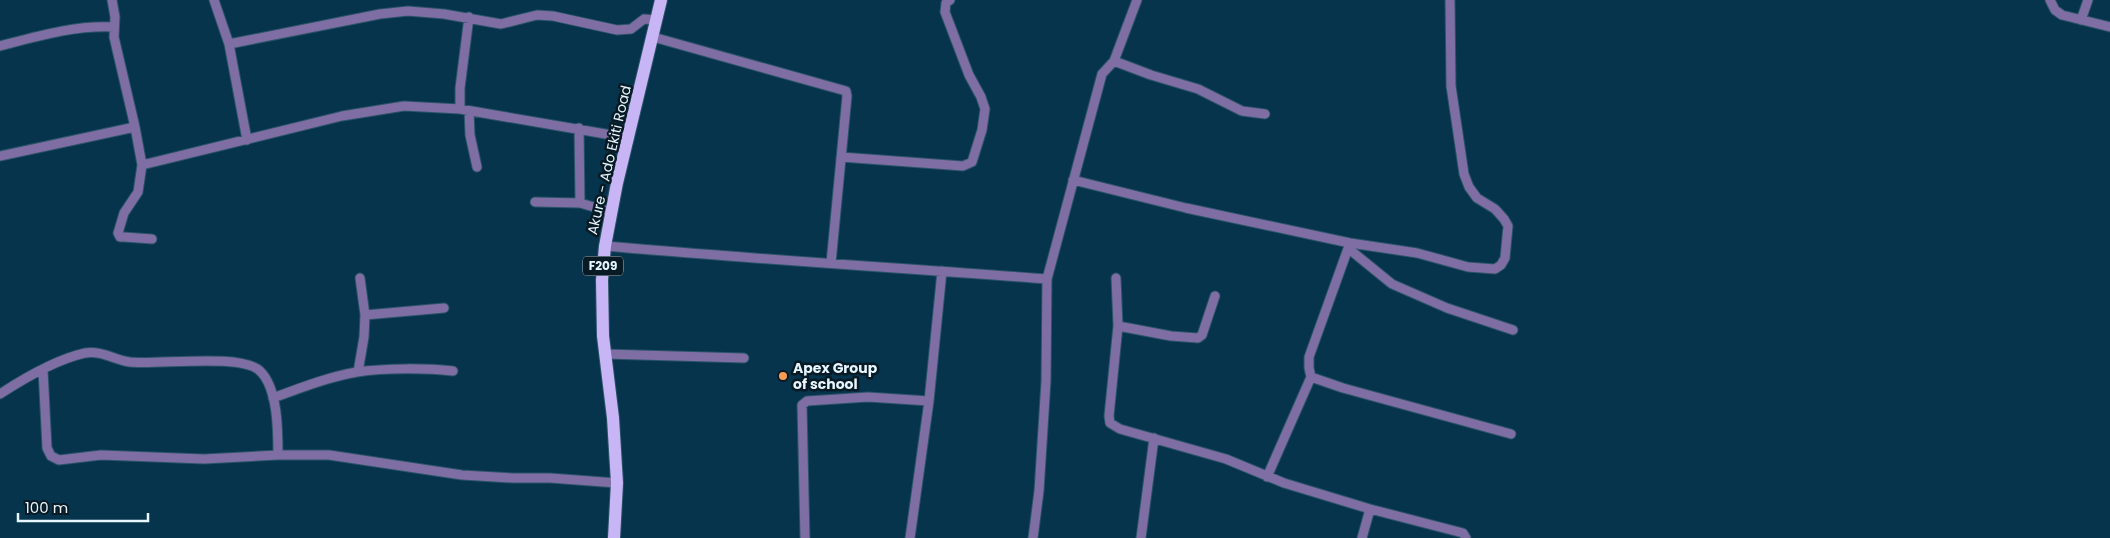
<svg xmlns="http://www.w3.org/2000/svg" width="2110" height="538" font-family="Poppins,sans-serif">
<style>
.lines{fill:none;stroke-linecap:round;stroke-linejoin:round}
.street-casing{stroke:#2a5368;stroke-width:11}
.primary-casing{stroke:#2a5368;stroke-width:14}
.street{stroke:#7e6ea3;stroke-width:9}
.primary{stroke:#c8b5f6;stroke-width:12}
.poi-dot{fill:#fb9e51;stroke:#081a24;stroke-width:2}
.labels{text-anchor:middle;stroke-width:5;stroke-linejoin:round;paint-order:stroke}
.shield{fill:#081a24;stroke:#a4b3bd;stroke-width:1}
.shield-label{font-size:12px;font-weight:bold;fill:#e7f5fe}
.street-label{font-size:14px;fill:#e7f5fe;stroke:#081a24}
.poi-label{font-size:14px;font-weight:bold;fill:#e7f5fe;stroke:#081a24;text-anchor:start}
</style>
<rect width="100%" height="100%" fill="#06344c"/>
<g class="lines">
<defs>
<path id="street" d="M112 0 115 17 114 37 135 127
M214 0 229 44 247 140
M2050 0 2055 10 2062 15 2110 27
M2081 20 2088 0
M653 37 846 91 847 96 831 263
M229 44 380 14 408 11 444 14 501 24 537 15 553 16 617 30 631 29 644 19 657 20
M0 46C38 36 75 25 114 27
M1114 61 1151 75 1198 89 1242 111 1265 114
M460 109V88L469 17
M469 111 470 135 477 167
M579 128 580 203
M0 156 135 127 142 165 342 116 404 106 460 109 629 138
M841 157 963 166 972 162 982 130 985 109 981 97 969 75 945 12 946 3 950 0
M142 165 138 192 124 213 118 233 120 237H124L152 239
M1073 180 1186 208 1350 243 1417 253 1468 267 1495 269 1501 265 1505 258 1508 226 1504 219 1495 209 1477 198 1469 187 1464 174 1451 86 1450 0
M535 202 580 203 611 212
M605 246C752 259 900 268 1047 279
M1349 249 1392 284 1447 308 1513 330
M1116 278 1118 326 1109 416 1110 423 1120 429 1226 459 1284 483 1370 509 1463 533 1466 538
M365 315 444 308
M1118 326 1171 336 1198 338 1202 335 1215 296
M605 354 744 358
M43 370 47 448 51 456 59 460 101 455 204 459 278 455H329L462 475 512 478H550L617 483
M358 372 364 337 365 315 360 278
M1311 377 1343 388 1511 434
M0 394C23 379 58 359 85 353 101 350 115 360 130 362 158 365 242 353 260 371 278 388 278 432 278 455
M273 398C300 388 328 377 357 372 386 368 425 368 453 371
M1267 477 1311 377 1309 368V357L1350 243
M805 538 802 405 807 401 868 397 929 401
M910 538 929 401 942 271
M1033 538 1039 491 1046 381 1047 279 1102 74 1114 61 1137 0
M1141 538 1154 438
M1362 538 1370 509"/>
<path id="primary" d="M614 538 617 483 613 418 603 336 602 280 605 246 617 183 661 0"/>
</defs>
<use href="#street" class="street-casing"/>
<use href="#primary" class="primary-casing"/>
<use href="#street" class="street"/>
<use href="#primary" class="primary"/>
</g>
<circle class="poi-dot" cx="783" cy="376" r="5"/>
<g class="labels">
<rect class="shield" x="583" y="256.5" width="40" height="19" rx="4"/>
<g class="shield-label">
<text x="603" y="270">F209</text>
</g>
<g class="street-label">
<text transform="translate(609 160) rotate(-77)" y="5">Akure - Ado Ekiti Road</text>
</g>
<g class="poi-label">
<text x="793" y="373">Apex Group<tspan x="793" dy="16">of school</tspan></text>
</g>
</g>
<path d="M18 513v8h130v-8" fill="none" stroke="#e7f5fe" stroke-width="2.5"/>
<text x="25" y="513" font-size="15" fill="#e7f5fe" stroke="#081a24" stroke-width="4" paint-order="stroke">100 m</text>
</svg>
